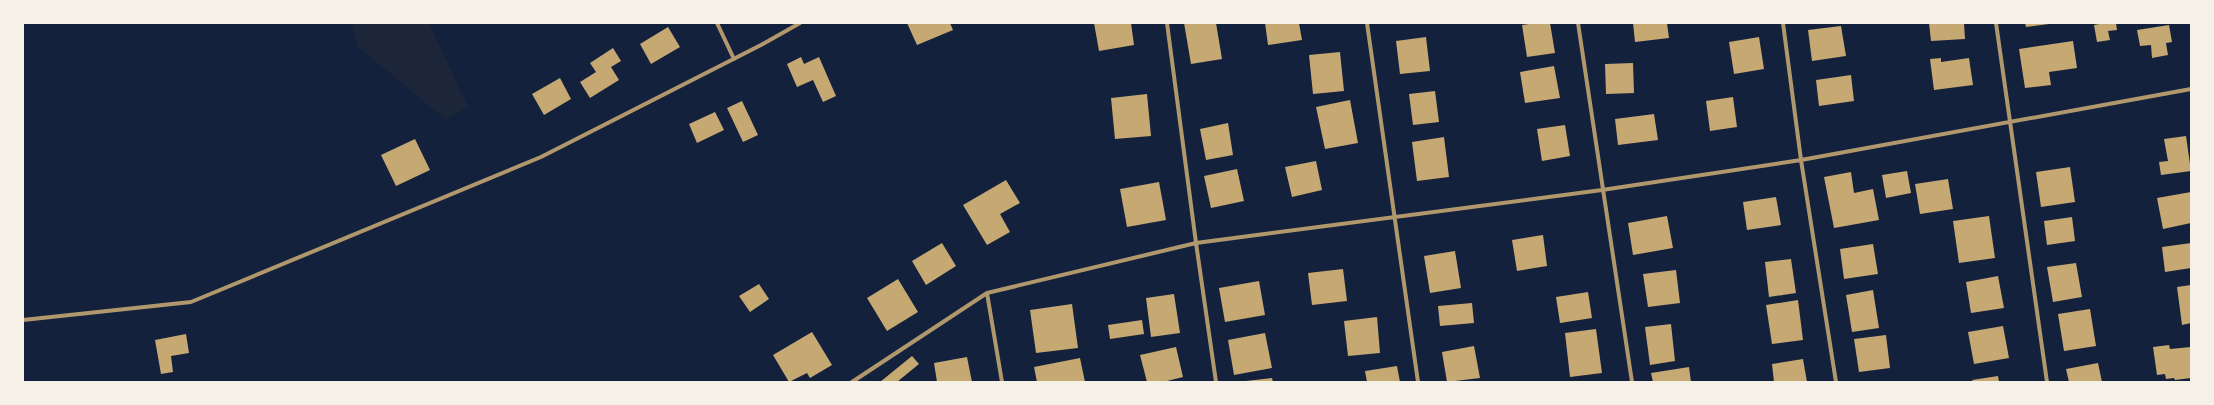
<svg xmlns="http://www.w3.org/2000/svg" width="2214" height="405" font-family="'Open Sans',sans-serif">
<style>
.green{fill:#1d2539}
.building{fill:#c6a872}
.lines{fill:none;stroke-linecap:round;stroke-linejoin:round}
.minor{stroke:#b1986c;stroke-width:4}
</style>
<rect width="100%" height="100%" fill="#14213d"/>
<path class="green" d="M352 23H429L468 107 445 119 357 46Z"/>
<path class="building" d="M907 23H950L953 30 917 45Z
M1094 23H1131L1134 45 1099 51Z
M1184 23H1216L1222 59 1191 64Z
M1265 23H1299L1302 40 1268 45Z
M1535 23H1550L1555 53 1527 57 1522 25Z
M1633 23H1667L1669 38 1635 42Z
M1929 23H1964L1965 39 1931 41Z
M2025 23H2049V24L2026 27Z
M2105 23H2116L2117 30 2108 31 2110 40 2097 42 2094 25Z
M2169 25 2172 42 2166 43 2168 55 2152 58 2151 45 2140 46 2137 30Z
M1841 26 1846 56 1812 61 1808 30Z
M668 27 680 47 651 64 640 44Z
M1426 37 1430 71 1400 74 1396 41Z
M1759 37 1764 69 1734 74 1729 42Z
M2073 41 2077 68 2049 72 2051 85 2025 88 2019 49Z
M613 48 621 61 611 67 619 80 590 98 580 82 596 72 590 63Z
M1340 52 1344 91 1313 94 1309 55Z
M801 57 804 64 819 57 836 96 823 102 813 80 797 87 787 64Z
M1941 58V62L1969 58 1973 85 1934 90 1930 59Z
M1633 63 1634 93 1606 94 1605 64Z
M1554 66 1560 98 1525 103 1520 72Z
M1851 75 1854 101 1819 106 1816 80Z
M560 78 571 99 544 115 532 94Z
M1435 91 1439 122 1413 125 1409 94Z
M1147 94 1151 136 1115 139 1111 98Z
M1733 97 1737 127 1710 131 1706 101Z
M1350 100 1358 143 1325 149 1316 107Z
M742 101 758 135 743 142 727 108Z
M715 112 724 130 697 143 689 124Z
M1654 114 1658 140 1618 145 1615 119Z
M1228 123 1233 155 1206 160 1200 129Z
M1565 125 1570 156 1542 161 1537 129Z
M2186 136 2191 171 2161 175 2159 162 2168 161 2164 139Z
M1444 137 1449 177 1417 181 1412 142Z
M415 139 430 170 396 186 381 155Z
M1316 161 1322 190 1292 197 1285 167Z
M2070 167 2075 202 2041 207 2036 172Z
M1237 169 1244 201 1211 208 1204 176Z
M1907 171 1911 193 1886 198 1882 175Z
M1851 172 1854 193 1873 189 1879 220 1834 228 1824 177Z
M1948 179 1953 209 1920 214 1915 184Z
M1006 180 1020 203 1000 214 1010 232 987 245 963 205Z
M1159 182 1166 220 1127 227 1120 189Z
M2191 192V223L2163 229 2157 198Z
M1776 197 1781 225 1747 230 1743 202Z
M1667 216 1673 248 1633 255 1628 223Z
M1989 216 1995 258 1959 263 1953 221Z
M2072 217 2075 241 2047 245 2044 221Z
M1543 235 1547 266 1517 271 1512 240Z
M942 243 956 266 926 285 912 261Z
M2191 243V268L2165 272 2162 247Z
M1873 244 1878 274 1844 279 1840 249Z
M1455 251 1461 288 1430 293 1424 256Z
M1791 259 1796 293 1769 297 1765 262Z
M2076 263 2082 297 2053 302 2047 267Z
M1343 269 1347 301 1312 305 1308 273Z
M1676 270 1680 303 1648 307 1643 274Z
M1998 276 2004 308 1971 313 1966 282Z
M898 279 918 312 887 331 867 298Z
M1259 281 1265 315 1225 322 1219 288Z
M759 284 769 299 750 312 739 296Z
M2191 285V323L2182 325 2177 287Z
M1873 290 1879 328 1852 332 1846 295Z
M1588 292 1592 318 1560 323 1556 297Z
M1174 294 1180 333 1151 337 1146 298Z
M1798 300 1803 340 1772 344 1766 305Z
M1472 303 1474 323 1440 326 1438 306Z
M1072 304 1078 348 1036 353 1030 310Z
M2090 309 2096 346 2064 351 2058 314Z
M1377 317 1380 353 1348 356 1344 321Z
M1142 320 1144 334 1110 339 1108 325Z
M1671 324 1675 361 1650 365 1645 327Z
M2003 326 2009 358 1974 364 1968 332Z
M1596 329 1602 373 1570 377 1565 333Z
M812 332 832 365 810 378 807 373 789 382 773 355Z
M1265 333 1272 368 1234 375 1228 340Z
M186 334 189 353 171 356 173 372 161 374 155 340Z
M1886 335 1890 368 1859 372 1854 339Z
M2169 345 2170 349 2191 347V378L2175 380 2174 378 2166 379 2165 374 2157 375 2153 347Z
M1474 346 1480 378 1447 382 1442 352Z
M1176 347 1183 377 1163 382H1147L1140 355Z
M912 356 919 364 897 382H880Z
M967 357 972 382H937L934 363Z
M1080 358 1085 382H1037L1034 367Z
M1803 359 1807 382H1774L1772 364Z
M2098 363 2102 382H2069L2066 369Z
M1397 366 1400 382H1367L1365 371Z
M1689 367 1691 382H1653L1651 373Z
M1998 376 1999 382H1973L1972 380Z
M1272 378 1273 382H1246V381Z"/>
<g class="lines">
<path class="minor" d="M717 23 734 59
M1167 23 1196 243 1216 382
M1367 23 1418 382
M1578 23 1632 382
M1783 23 1801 160 1836 382
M1996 23 2047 382
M987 293 1002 382
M23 320 191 302 541 157 761 45 800 23
M852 382 987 293 1196 243 1602 190 1801 160 2191 89"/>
</g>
<rect width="2214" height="405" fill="none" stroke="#f6f1e7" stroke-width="48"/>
</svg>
